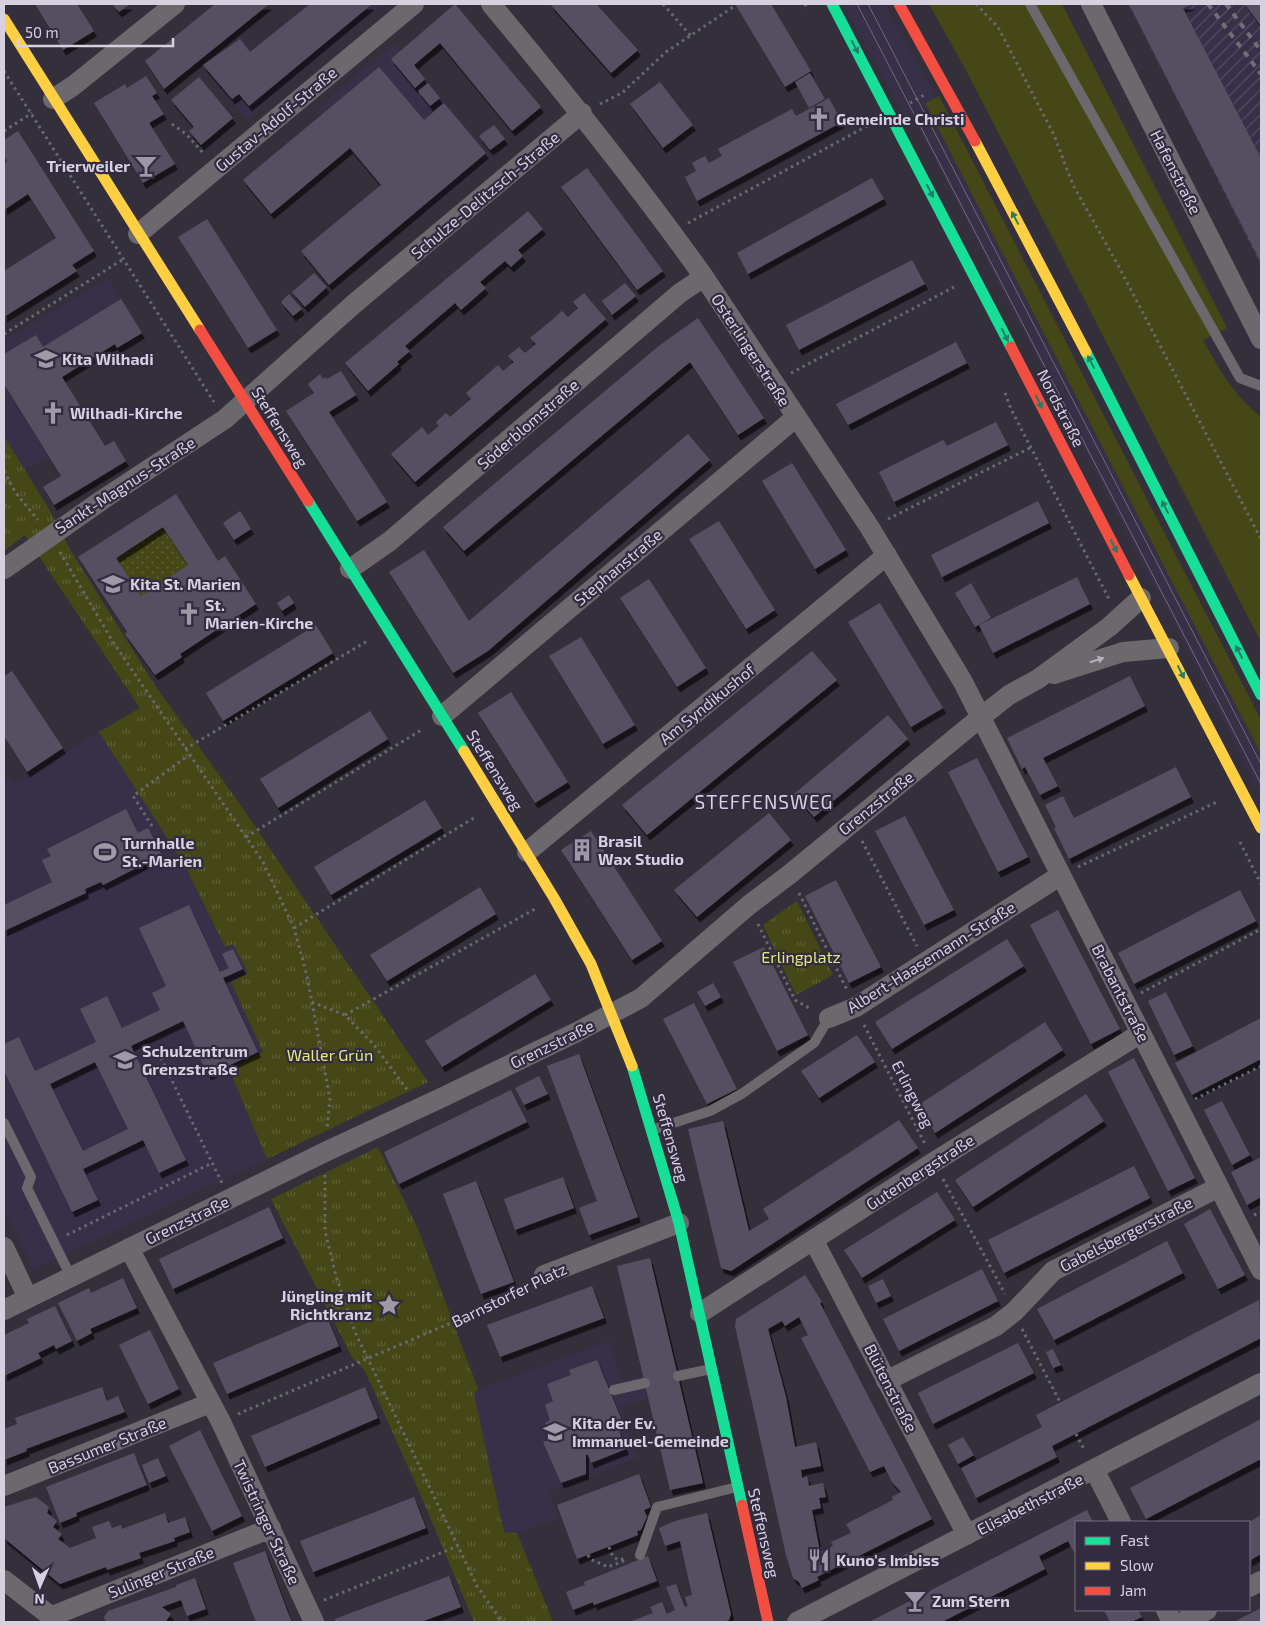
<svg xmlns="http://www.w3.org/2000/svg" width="1265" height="1626" font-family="'Exo 2',sans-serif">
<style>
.built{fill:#382f49}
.industrial{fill:url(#industrial-furrows)}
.grass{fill:#454716}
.park{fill:url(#park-tufts)}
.garden{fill:url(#garden-dots)}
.building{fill:#575062;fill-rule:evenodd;filter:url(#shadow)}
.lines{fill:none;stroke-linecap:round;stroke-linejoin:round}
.path{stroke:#6b6970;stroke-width:3;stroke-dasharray:2.5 4;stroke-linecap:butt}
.lane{stroke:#6b696e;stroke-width:10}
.street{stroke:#6b696e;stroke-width:20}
.fast{stroke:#16e098;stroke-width:11}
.slow{stroke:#ffcf43;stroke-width:11}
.jam{stroke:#f24e42;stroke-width:11}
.tram{stroke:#706d75;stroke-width:1}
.rail{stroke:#706d75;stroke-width:4;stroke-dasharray:6 6;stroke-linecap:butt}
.oneway{fill:#267c68}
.oneway2{fill:#b6b2bd}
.labels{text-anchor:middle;stroke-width:4.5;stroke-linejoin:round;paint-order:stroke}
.street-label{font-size:16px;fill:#d6d1df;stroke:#332b40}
.poi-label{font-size:16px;font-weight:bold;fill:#d6d1df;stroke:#332b40;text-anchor:start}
.park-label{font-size:16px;fill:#e1ea7a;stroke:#332b40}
.quarter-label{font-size:19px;letter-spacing:1px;fill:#d6d1df;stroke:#332b40}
</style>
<defs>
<pattern id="industrial-furrows" width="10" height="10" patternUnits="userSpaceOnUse" patternTransform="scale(1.25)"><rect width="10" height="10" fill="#382f49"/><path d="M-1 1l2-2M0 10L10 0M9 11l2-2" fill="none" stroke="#544c63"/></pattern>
<pattern id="park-tufts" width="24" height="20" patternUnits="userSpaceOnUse" patternTransform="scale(1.25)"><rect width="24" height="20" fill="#454716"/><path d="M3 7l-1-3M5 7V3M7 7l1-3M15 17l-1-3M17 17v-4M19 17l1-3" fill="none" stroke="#5f6037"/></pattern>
<pattern id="garden-dots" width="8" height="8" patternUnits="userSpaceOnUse" patternTransform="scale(1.25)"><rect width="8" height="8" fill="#454716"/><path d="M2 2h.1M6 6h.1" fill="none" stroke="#5f6037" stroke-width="1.8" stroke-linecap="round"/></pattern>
<filter id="shadow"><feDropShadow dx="3" dy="5.5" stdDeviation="0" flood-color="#0009"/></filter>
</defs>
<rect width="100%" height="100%" fill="#34303b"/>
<path class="built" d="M309 4H383L246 119 203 65 239 36 251 50Z
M843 4H884L936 96 925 103 1261 754V795L911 113 904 116Z
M395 44 492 159 413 224 317 109Z
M108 278 140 327 58 378 90 430 25 470 4 436V341Z
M99 732 185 866 225 947 233 943 248 973 231 982 264 1052 229 1069 267 1159 34 1269 4 1209V781L10 777 15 784Z
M611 1340 621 1381 643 1376 648 1399 620 1407 637 1458 548 1492 559 1518 517 1533 504 1532 473 1394 478 1390Z"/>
<path class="industrial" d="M1128 4H1261V266L1141 29Z"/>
<path class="grass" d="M929 4H1062L1227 328 1203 340C1221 372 1233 394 1261 417V642L969 76Z
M939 96 1261 720V754L925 103Z"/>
<path class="park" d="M4 436 49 509 71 551 152 681 237 800 428 1082 267 1159 229 1069 263 1052 231 982 248 973 233 944 225 947 185 866 99 732 140 708 25 535 4 551Z
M797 901 833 975 796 995 763 925Z
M378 1147 418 1229 478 1389 474 1394 504 1532 517 1533 553 1622H474L419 1491 365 1371 353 1359 271 1199Z"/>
<path class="garden" d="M163 527 188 565 141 596 116 558Z"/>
<path class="building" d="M35 4H77L94 31 63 50Z
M112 4H130L119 12Z
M215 4H269L164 89 145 61Z
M310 4H372L249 106 239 94 232 99 203 65 240 39 250 52Z
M455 4 541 107 512 131 440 43 414 65 425 79 415 88 391 59Z
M550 4H596L638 50 611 73Z
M735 4H771L811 71 785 87Z
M1129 4H1193L1183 8 1261 158V263Z
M1245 4H1261V26Z
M379 67 424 120 444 103 486 153 329 285 301 251 381 185 350 148 271 214 243 180Z
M810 73 825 99 809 108 795 82Z
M146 76 157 93 152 96 164 114 149 123 175 164 143 183 94 103 125 84 127 88Z
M199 77 233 118 201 145 189 131 194 127 171 100Z
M660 82 693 125 663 148 630 104Z
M428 83 440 98 430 106 418 91Z
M829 98 842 122 697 201 685 177 696 171 692 163 705 156 709 163 722 156 718 149 779 116 792 109 796 116Z
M494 125 505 139 490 150 479 136Z
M18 131 94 251 72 265 77 271 4 317V271L56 238 28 194 4 210V164L7 161 4 155V140Z
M587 168 663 271 637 290 561 187Z
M872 178 884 199 748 274 737 253Z
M528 211 543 229 518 250 523 256 511 267 505 261 480 282 486 288 461 310 455 303 405 346 410 351 397 362 399 364 368 391 345 363Z
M207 219 277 330 248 348 178 237Z
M912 260 925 284 799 350 786 325Z
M314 273 327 287 305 307 292 292Z
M625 283 636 296 612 315 602 301Z
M584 293 606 319 415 482 391 454 422 427 428 435 439 426 436 422 446 413 450 417 471 399 466 393 498 365 503 371 514 362 508 356 519 347 525 353 536 344 530 338 552 320 562 311 568 317 578 308 573 302Z
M289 294 302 309 293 316 281 302Z
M121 299 142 333 117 348 115 344 62 377 105 446 114 441 126 461 54 505 43 487 61 476 4 384V354L36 335 43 347Z
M698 318 764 418 738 435 690 362 464 551 443 527 660 345Z
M956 342 967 363 848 425 836 404Z
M341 371 356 395 329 412 387 502 357 521 286 411 314 393 308 384 320 374 323 379 326 377 327 379Z
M996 422 1008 445 894 502 879 472 943 440 947 446Z
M688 434 710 460 488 651 453 673 389 572 424 550 469 621Z
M792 463 846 550 815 569 762 481Z
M176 494 218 561 225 556 256 604 180 654 182 657 155 675 125 634 127 632 78 557ZM163 527 188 565 141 596 116 558Z
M1038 501 1049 523 942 577 931 555Z
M240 511 251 529 234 540 223 523Z
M719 521 775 610 746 629 689 539Z
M1077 577 1090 604 993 653 979 625Z
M649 579 706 668 677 687 620 598Z
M971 583 991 618 975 627 955 593Z
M289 595 294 603 282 611 277 603Z
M880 603 943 708 911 727 848 622Z
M316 625 333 653 223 721 206 693Z
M581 637 635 725 603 744 549 656Z
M812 651 837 680 647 835 622 805Z
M12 671 63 748 27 772 4 736V676Z
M1130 676 1145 706 1043 758 1058 786 1040 795 1025 767 1022 769 1007 738Z
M511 692 568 782 535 803 478 713Z
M370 711 388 739 278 808 260 779Z
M888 715 908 739 814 817 794 794Z
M977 758 1028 857 998 872 948 772Z
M1176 767 1191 797 1069 859 1054 828 1056 827 1045 805 1063 796 1074 818Z
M425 800 442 828 331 895 314 867Z
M126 809 138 833 148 828 162 855 103 885 101 882 85 889 86 893 4 931V905L52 882 42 860 51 856 47 849Z
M769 813 791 840 697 917 674 890Z
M905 816 954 910 924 925 875 831Z
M591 831 662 941 632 960 561 850Z
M836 880 881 967 849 983 805 896Z
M480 887 496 914 387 981 370 955Z
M1240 890 1256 921 1134 984 1118 953Z
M189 905 220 972 229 968 222 954 233 949 243 969 223 978 258 1052 208 1075 183 1021 131 1046 186 1160 159 1173 143 1140 83 1169 98 1200 72 1212 4 1071V1044L19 1037 35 1071 96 1042 80 1009 107 996 122 1028 160 1010 152 993 166 986 139 928ZM95 1062 128 1129 83 1151 50 1084Z
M1058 910 1120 1029 1091 1044 1030 925Z
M1007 939 1024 966 892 1049 875 1022Z
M764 947 808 1035 777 1051 733 962Z
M535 974 551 1000 442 1067 425 1041Z
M713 983 721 997 705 1006 697 992Z
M1166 992 1193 1046 1174 1055 1148 1001Z
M694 1003 737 1089 707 1104 663 1019Z
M1261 1018V1059L1192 1095 1175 1063Z
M1045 1022 1063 1050 935 1133 917 1106Z
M857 1035 875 1062 819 1098 801 1071Z
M579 1054 638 1217 589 1235 579 1208 597 1201 547 1066Z
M1134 1058 1195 1178 1168 1191 1108 1072Z
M539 1076 548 1094 524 1105 515 1088Z
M511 1090 527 1122 399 1184 384 1152Z
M1086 1094 1104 1121 973 1207 955 1180Z
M1222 1101 1250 1155 1232 1165 1204 1110Z
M899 1120 918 1148 731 1271 721 1268 688 1129 723 1121 749 1231 769 1219 763 1209Z
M1261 1157V1197L1247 1205 1231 1172Z
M1134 1166 1150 1198 1004 1273 988 1240Z
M563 1177 574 1208 515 1230 504 1199Z
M476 1181 514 1282 481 1294 443 1194Z
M937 1192 955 1220 862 1278 844 1250Z
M269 1207 283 1238 173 1289 159 1259Z
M1210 1209 1245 1275 1218 1289 1184 1224Z
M1167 1241 1183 1273 1054 1340 1037 1309Z
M650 1258 703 1483 670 1490 617 1266Z
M982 1269 998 1301 899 1351 883 1319Z
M805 1275 822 1302 820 1303 932 1519 817 1577 819 1580 802 1588 799 1582 793 1578 786 1555 735 1326 736 1319ZM799 1317 808 1335 801 1338 870 1472 884 1466 892 1482 901 1492 892 1497 893 1500 846 1524 851 1533 831 1542 833 1546 820 1552 812 1510 821 1508 819 1498 826 1497 823 1483 809 1486 807 1476 802 1478 801 1470 821 1466 816 1442 795 1447 786 1397 768 1329 782 1321 785 1326Z
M123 1278 137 1308 90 1329 92 1333 77 1341 58 1303 89 1288 91 1293Z
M883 1279 891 1296 876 1303 868 1286Z
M592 1286 604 1318 500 1357 487 1325Z
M1259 1300 1261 1338 1052 1446 1057 1457 976 1498 961 1468 1042 1427 1036 1415Z
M55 1306 72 1341 56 1349 54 1345 38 1353 41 1358 4 1376V1335L29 1323 27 1319Z
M326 1315 339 1346 227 1394 213 1363Z
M150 1330 179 1389 148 1404 119 1345Z
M1018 1343 1034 1373 933 1424 918 1393Z
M1053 1349 1061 1365 1053 1368 1046 1352Z
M597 1360 623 1423 609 1428 610 1431 618 1428 626 1449 591 1463 588 1455H586V1474L561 1483 543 1442 551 1439 545 1423 550 1420 545 1405 553 1401 547 1384 571 1375 569 1370Z
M102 1387 107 1401 118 1396 125 1412 26 1449 27 1451 4 1460V1429L17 1424 15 1418Z
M365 1387 378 1418 265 1467 251 1436Z
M1261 1419V1459L1146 1519 1130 1488Z
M200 1430 242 1516 212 1531 169 1446Z
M963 1437 974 1455 958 1464 948 1445Z
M134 1453 147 1485 76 1513 77 1516 60 1523 46 1487Z
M158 1458 166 1476 149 1483 142 1465Z
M639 1474 651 1507 644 1510 647 1517 641 1530 637 1531 638 1535 577 1559 557 1505Z
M36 1497 49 1507 47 1513 57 1521 53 1527 62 1534 58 1539 70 1548 96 1538 92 1527 109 1521 112 1528 121 1525 122 1529 165 1513 168 1523 185 1517 190 1532 174 1538 175 1541 139 1553 141 1558 107 1570 106 1567 60 1584 4 1538V1507Z
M414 1497 426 1528 313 1572 300 1541Z
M1087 1510 1093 1522H1076V1556L1068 1541 1039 1556 1045 1569 942 1622H869Z
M707 1513 731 1614 729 1620 723 1622H629L653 1613 650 1607 662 1602 667 1614 675 1610 666 1587 676 1584 685 1607 688 1606 685 1597 692 1595 680 1541 665 1546 659 1528 675 1521Z
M1261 1515V1554L1249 1561V1522Z
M265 1551 288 1613 292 1622H256L233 1563Z
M648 1556 657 1581 594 1605 593 1602 573 1610 566 1592 585 1585 584 1582Z
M449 1576 461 1607 421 1622H336L335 1619Z
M195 1578 206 1609 187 1616 181 1600 162 1607 171 1614 166 1621 167 1622H107L105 1620 104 1617 108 1611 176 1587V1585Z
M1261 1608V1622H1234L1257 1610Z
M1104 1610H1138L1142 1617 1131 1622H1110Z"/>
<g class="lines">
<path class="path" d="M663 4 691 36
M805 4 808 10
M976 4 998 27 1054 135 1073 185 1119 267 1261 539
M4 71 214 402
M910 103 924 95
M600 104 622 93 666 52 736 5
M172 124 186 134 204 154
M4 131 32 113
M688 223 869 125
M4 334 122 260
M791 373 954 287
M1005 393 1011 409 1109 599
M4 471 15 492 38 520
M888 519 1032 447
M60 552 113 642 263 862 294 928 307 976 330 1099 327 1129
M185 749 369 640
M152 826 133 796 189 755
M246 837 423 729
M862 841 917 946
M1240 842 1261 884
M1078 867 1219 801
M799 893 847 990
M758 924 795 1000 811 1009
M294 928 477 816
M1141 993 1261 929
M312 1002 345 1015 374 1045 408 1091
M345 1015 535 909
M864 1025 925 1144
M158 1052 222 1183
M1195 1099 1261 1066
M325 1175V1231L336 1276 355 1332 477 1586 502 1622
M943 1179 1005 1294
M1254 1215 1261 1212
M67 1235 212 1163
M1022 1329 1060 1402
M238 1414 453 1322 528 1283
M1076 1434 1085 1451
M609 1547 613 1557 619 1560 626 1558
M588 1555 590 1559 608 1567 626 1560
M324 1600 458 1546"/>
<path class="lane" d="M1030 4 1240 378 1261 386
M4 1123 31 1177 27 1188 71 1277
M652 1130 710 1111 743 1093 814 1043 829 1018
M678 1376 711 1369
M614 1390 645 1383
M640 1555 657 1507 737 1487"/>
<path class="street" d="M491 4C565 93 637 183 704 277L870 528 963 682 1261 1270
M1091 4 1261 339
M53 99 73 86 175 4
M138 234 414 4
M4 569 102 500 225 419 355 303 582 113
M350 569 390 541 680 293 704 277
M1054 674 1123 652 1169 648
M442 716 795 418
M527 852 887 555
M829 1018 856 1007 1061 875
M814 1241 967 1535
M4 1247 28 1298
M129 1248 221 1422 314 1622
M544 1275 679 1223
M4 1310 325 1152 441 1098 577 1032 641 998 749 905 790 874 981 717 1009 695 1038 679 1109 627 1141 598
M700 1313 934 1162 1141 1033
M886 1381 996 1326 1014 1312 1053 1271 1219 1187
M1095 1471 1121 1522
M4 1486 210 1403
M4 1580 58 1622
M1249 1587 1261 1581
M1166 1610 1172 1622
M50 1617 271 1528
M797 1622 1261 1383
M1183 1622 1207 1610"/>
<path class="fast" d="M832 4 1011 347
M1086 352 1261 695
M308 501 464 751
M632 1066 679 1223 742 1505"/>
<path class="slow" d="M4 19 200 330
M975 141 1086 352
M1129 575 1261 828
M464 751 554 898 591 964 632 1066"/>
<path class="jam" d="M899 4 975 141
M200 330 308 501
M1011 347 1129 575
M742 1505 768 1622"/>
<path class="tram" d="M857 4 1261 784
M868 4 1261 764"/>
<path class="rail" d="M1208 4 1261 74
M1226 4 1261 51"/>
</g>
<defs><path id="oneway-solid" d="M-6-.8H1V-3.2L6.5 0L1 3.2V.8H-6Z" transform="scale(1.25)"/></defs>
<g class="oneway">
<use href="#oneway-solid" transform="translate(855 47) rotate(62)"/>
<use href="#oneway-solid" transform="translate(930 191) rotate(63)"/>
<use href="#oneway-solid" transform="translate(1015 218) rotate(-118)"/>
<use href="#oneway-solid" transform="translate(1005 335) rotate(63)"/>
<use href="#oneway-solid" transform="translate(1091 362) rotate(-117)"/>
<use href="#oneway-solid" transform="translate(1039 402) rotate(63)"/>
<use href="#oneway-solid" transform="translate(1165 507) rotate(-117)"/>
<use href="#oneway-solid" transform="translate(1114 546) rotate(63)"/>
<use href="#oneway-solid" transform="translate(1239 652) rotate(-117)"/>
<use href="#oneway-solid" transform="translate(1181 672) rotate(63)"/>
</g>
<use class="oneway2" href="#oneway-solid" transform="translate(1097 660) rotate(-18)"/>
<defs>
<symbol id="church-bare" viewBox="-9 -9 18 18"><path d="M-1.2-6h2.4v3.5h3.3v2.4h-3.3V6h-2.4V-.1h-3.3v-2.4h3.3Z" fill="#9d99a6" stroke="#332b40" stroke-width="2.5" paint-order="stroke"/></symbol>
<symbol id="bar-bare" viewBox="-9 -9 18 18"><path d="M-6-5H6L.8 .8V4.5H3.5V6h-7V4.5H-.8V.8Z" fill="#9d99a6" stroke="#332b40" stroke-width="2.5" paint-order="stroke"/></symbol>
<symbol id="school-bare" viewBox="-9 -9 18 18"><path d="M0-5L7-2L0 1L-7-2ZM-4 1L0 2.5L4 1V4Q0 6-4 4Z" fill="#9d99a6" stroke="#332b40" stroke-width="2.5" paint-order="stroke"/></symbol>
<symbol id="building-bare" viewBox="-9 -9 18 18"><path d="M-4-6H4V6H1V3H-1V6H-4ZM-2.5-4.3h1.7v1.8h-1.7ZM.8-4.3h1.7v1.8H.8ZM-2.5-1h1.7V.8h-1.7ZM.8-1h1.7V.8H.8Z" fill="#9d99a6" stroke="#332b40" stroke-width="2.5" paint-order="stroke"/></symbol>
<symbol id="stadium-bare" viewBox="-9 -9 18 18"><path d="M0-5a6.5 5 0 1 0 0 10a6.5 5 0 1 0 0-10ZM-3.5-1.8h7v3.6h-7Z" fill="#9d99a6" stroke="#332b40" stroke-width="2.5" paint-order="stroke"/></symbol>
<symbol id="sight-bare" viewBox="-9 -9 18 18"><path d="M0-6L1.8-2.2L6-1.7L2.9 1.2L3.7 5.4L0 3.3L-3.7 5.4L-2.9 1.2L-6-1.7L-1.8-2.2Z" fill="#9d99a6" stroke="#332b40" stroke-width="2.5" paint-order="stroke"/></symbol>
<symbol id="restaurant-bare" viewBox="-9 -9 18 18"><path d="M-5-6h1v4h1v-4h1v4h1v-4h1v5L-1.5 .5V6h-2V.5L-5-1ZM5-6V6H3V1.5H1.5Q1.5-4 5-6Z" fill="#9d99a6" stroke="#332b40" stroke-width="2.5" paint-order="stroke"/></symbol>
</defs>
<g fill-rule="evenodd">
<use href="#church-bare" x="803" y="103" width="32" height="32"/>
<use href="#bar-bare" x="130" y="150" width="32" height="32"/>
<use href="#school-bare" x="30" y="343" width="32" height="32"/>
<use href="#church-bare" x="37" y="397" width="32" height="32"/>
<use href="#school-bare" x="97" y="568" width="32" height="32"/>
<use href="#church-bare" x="173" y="598" width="32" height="32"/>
<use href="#building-bare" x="566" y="834" width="32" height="32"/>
<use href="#stadium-bare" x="89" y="836" width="32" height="32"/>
<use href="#school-bare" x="109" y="1044" width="32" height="32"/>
<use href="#sight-bare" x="373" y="1289" width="32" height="32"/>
<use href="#school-bare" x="539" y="1416" width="32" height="32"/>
<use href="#restaurant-bare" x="803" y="1544" width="32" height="32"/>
<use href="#bar-bare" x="899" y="1585" width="32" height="32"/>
</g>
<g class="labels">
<g class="street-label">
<text transform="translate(276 119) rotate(-40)" y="6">Gustav-Adolf-Straße</text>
<text transform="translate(1176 172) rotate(63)" y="6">Hafenstraße</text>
<text transform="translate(485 195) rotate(-40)" y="6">Schulze-Delitzsch-Straße</text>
<text transform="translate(751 350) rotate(57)" y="6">Osterlingerstraße</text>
<text transform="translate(1061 408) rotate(63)" y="6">Nordstraße</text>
<text transform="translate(528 424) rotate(-41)" y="6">Söderblomstraße</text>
<text transform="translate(280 427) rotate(58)" y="6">Steffensweg</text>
<text transform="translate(125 485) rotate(-33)" y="6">Sankt-Magnus-Straße</text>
<text transform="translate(618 567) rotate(-40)" y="6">Stephanstraße</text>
<text transform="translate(707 704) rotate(-39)" y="6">Am Syndikushof</text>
<text transform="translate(495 770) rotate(58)" y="6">Steffensweg</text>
<text transform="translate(876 803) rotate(-39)" y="6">Grenzstraße</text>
<text transform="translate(931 957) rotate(-32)" y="6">Albert-Haasemann-Straße</text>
<text transform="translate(1121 993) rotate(63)" y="6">Brabantstraße</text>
<text transform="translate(552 1044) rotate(-26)" y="6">Grenzstraße</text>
<text transform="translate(913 1094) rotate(63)" y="6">Erlingweg</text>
<text transform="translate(671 1138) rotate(74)" y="6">Steffensweg</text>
<text transform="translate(920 1172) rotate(-33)" y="6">Gutenbergstraße</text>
<text transform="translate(187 1220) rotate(-26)" y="6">Grenzstraße</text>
<text transform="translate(1126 1234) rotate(-27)" y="6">Gabelsbergerstraße</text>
<text transform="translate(509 1295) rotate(-26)" y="6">Barnstorfer Platz</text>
<text transform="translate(891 1388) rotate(63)" y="6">Blütenstraße</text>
<text transform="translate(107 1445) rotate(-22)" y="6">Bassumer Straße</text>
<text transform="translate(1030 1504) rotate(-27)" y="6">Elisabethstraße</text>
<text transform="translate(267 1522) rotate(65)" y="6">Twistringer Straße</text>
<text transform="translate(764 1533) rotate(77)" y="6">Steffensweg</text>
<text transform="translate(161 1572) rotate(-22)" y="6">Sulinger Straße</text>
</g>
<g class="poi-label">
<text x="836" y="125">Gemeinde Christi</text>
<text x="130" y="172" text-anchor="end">Trierweiler</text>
<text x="62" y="365">Kita Wilhadi</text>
<text x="70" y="419">Wilhadi-Kirche</text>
<text x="130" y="590">Kita St. Marien</text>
<text x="205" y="611">St.<tspan x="205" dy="18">Marien-Kirche</tspan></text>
<text x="598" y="847">Brasil<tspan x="598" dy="18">Wax Studio</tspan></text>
<text x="122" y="849">Turnhalle<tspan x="122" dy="18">St.-Marien</tspan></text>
<text x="142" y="1057">Schulzentrum<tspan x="142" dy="18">Grenzstraße</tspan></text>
<text x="372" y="1302" text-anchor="end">Jüngling mit<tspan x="372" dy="18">Richtkranz</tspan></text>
<text x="572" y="1429">Kita der Ev.<tspan x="572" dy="18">Immanuel-Gemeinde</tspan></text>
<text x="836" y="1566">Kuno's Imbiss</text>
<text x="932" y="1607">Zum Stern</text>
</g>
<g class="park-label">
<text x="801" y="963">Erlingplatz</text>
<text x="330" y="1061">Waller Grün</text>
</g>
<g class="quarter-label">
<text x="764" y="809">STEFFENSWEG</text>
</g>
</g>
<rect width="1265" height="1626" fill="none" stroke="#d6d1df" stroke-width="10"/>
<rect x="1075" y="1521" width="175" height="90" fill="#332b40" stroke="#746d80"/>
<rect x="1085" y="1537" width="25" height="8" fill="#16e098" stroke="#746d80"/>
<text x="1120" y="1546" font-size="15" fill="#d6d1df">Fast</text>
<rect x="1085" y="1562" width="25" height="8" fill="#ffcf43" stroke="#746d80"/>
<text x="1120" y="1571" font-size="15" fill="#d6d1df">Slow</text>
<rect x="1085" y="1587" width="25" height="8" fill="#f24e42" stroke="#746d80"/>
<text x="1120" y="1596" font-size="15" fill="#d6d1df">Jam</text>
<g transform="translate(40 1586) rotate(182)" stroke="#332b40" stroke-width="4" paint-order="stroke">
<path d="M0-4L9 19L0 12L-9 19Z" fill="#d6d1df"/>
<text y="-8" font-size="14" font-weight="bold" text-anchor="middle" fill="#d6d1df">N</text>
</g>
<path d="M18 38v8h155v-8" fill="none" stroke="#d6d1df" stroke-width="2.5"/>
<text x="25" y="38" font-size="15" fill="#d6d1df" stroke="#332b40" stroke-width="4" paint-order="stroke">50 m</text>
</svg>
